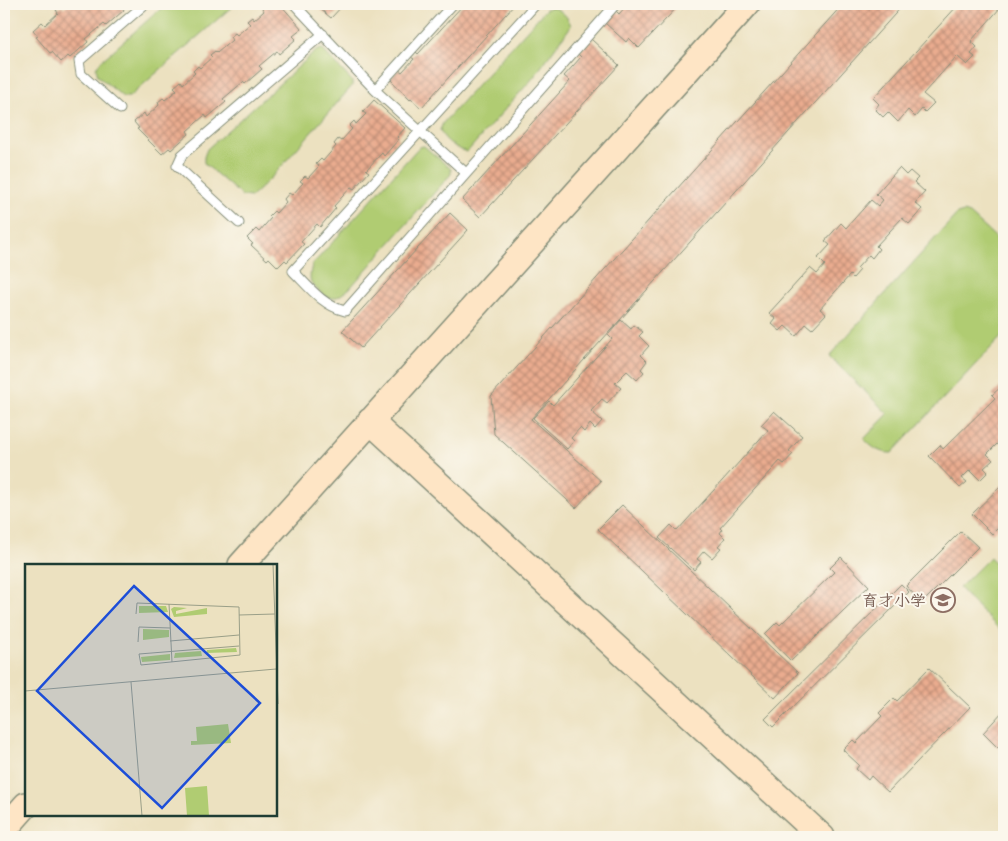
<svg xmlns="http://www.w3.org/2000/svg" width="1008" height="841" font-family="Itim,'LXGW WenKai TC',sans-serif">
<style>
.grass{fill:#b0cc72;stroke:#688453}
.building{fill:url(#building-cross-hatch)}
.lines{fill:none;stroke-linecap:round;stroke-linejoin:round}
.lane-casing{stroke:#868f7a;stroke-width:11}
.secondary-casing{stroke:#868f7a;stroke-width:28}
.lane{stroke:#fff;stroke-width:9}
.secondary{stroke:#fee5c5;stroke-width:25}
.labels{text-anchor:middle;stroke-width:4;stroke-linejoin:round;paint-order:stroke}
.education-label{font-size:16px;fill:#785e54;stroke:#fbf7ec;text-anchor:end}
.inset-road{fill:none;stroke:#9a9f88;stroke-width:1}
.view{fill:#1d4ed8;fill-opacity:0.15;stroke:#1d4ed8;stroke-width:2.5}
.inset-edge{fill:none;stroke:#1f3d34;stroke-width:2.5}
</style>
<defs>
<pattern id="building-cross-hatch" width="8" height="8" patternUnits="userSpaceOnUse" patternTransform="scale(1.25)"><rect width="8" height="8" fill="#eaac8f"/><path d="M0 0l8 8M0 8l8-8" fill="none" stroke="#bd8d76"/></pattern>
</defs>
<rect width="100%" height="100%" fill="#fbf7ec"/>
<filter id="ink" filterUnits="userSpaceOnUse"><feTurbulence type="fractalNoise" baseFrequency=".02" numOctaves="2"/><feDisplacementMap in="SourceGraphic" scale="10" xChannelSelector="R" yChannelSelector="G"/><feConvolveMatrix kernelMatrix="1 2 1 2 8 2 1 2 1" color-interpolation-filters="sRGB"/></filter>
<filter id="wash" filterUnits="userSpaceOnUse"><feTurbulence type="fractalNoise" baseFrequency=".0096" numOctaves="4" result="noise"/><feDisplacementMap in="SourceGraphic" scale="20" xChannelSelector="R" yChannelSelector="G"/><feGaussianBlur stdDeviation="1.12" result="paint"/><feColorMatrix in="noise" values="0 0 0 0 0 0 0 0 0 0 0 0 0 0 0 0 0 1.4 0 .05"/><feComposite in="paint" operator="in"/></filter>
<g filter="url(#wash)">
<rect width="100%" height="100%" fill="#ece1c0"/>
<path class="grass" d="M166 4H235L129 97H123L98 76 96 68 100 62Z
M552 7C561 10 568 16 571 26L533 78 467 152C457 149 444 141 440 130L443 123 546 9Z
M322 49 352 81V86L271 178 251 197 242 196 204 163V157L207 149 316 51Z
M424 146 451 169V174L349 289C343 293 337 299 330 298 324 297 314 287 311 282 309 277 311 270 312 265L419 147Z
M964 212 970 214 1004 245V334L892 453C879 453 873 448 864 439L888 414 829 356 957 214Z
M990 557 1004 572V634L959 588Z"/>
<g id="blocks">
<path class="building" d="M69 4H126L122 7 124 10 106 26 104 24 86 39 88 42 70 58 68 56 61 62 52 52 50 53 36 37 38 36 33 30 42 22 45 25 58 13 56 10 62 6 64 8Z
M268 4H280L302 29 293 36 296 39 279 54 277 51 259 66 262 69 245 84 243 82 223 99 226 102 207 118 205 115 187 131 189 134 171 150 169 148 162 154 137 129 139 128 134 122 144 113 146 117 159 105 158 102 163 98 165 100 177 90 174 87 181 81 183 84 195 73 193 71 198 66 200 68 212 57 210 55 215 51 217 53 232 40 230 37 235 33 237 35 250 24 247 21 252 17 254 20 264 11 262 8Z
M314 4H344L331 18Z
M464 4H515L421 108 411 99 410 100 390 79 398 69 402 72 414 59 411 57 416 52 418 54Z
M628 4H680L639 48 629 38 626 42 605 23 616 11 619 14Z
M843 4H904L531 419 601 481 576 508 494 434 491 396Z
M959 4H1004V10L1001 7 971 41 977 47 971 54 975 57 967 65 957 56 923 94 934 103 925 112 922 109 915 117 908 110 898 122 888 112 883 117 875 109 879 104 873 98Z
M591 39 619 65 480 217 462 200 570 81 564 76 581 57 578 54Z
M374 100 405 128 397 137 399 139 384 156 382 153 366 170 369 172 354 189 351 187 334 206 336 208 320 227 317 224 301 242 304 244 287 262 285 260 278 267 269 258 267 260 251 245 253 244 247 238 256 229 259 232 271 218 269 216 274 211 276 213 286 202 284 199 289 193 292 195 303 183 300 181 305 176 308 178 319 166 316 164 321 159 323 161 336 146 334 144 338 139 341 141 352 129 349 126 354 121 356 124 366 114 363 112Z
M899 168 906 175 910 171 918 178 914 182 925 192 915 203 922 209 909 224 902 218 876 246 879 249 872 258 869 255 857 268 860 270 853 278 850 275 820 309 826 314 812 329 806 324 796 336 785 326 780 331 772 324 776 319 769 313 810 268 817 274 825 265 818 258 830 245 825 241 841 223 846 228 871 200 878 206 883 200 876 194Z
M450 213 468 230 361 348 342 331Z
M621 320 631 329 634 325 643 332 639 336 649 346 641 355 647 361 641 369 644 372 637 380 627 371 615 383 621 388 607 403 602 399 591 411 602 421 595 429 590 424 584 432 580 428 571 438 574 441 567 449 533 418 549 401 553 405 612 339 608 335Z
M1003 385 1004 437 987 454 993 460 984 468 988 472 980 480 970 470 962 478 967 482 960 488 929 456 940 445 943 449 995 398 992 395Z
M774 411 802 436 789 451 793 454 784 464 780 461 720 528 722 530 720 533 725 538 718 546 721 548 712 558 704 551 697 559 701 562 694 570 659 538 671 525 677 531 768 430 761 425Z
M1002 485 1004 487V522L992 534 972 514Z
M622 505 798 673 775 698 598 529Z
M961 531 978 547 922 603 906 586Z
M841 557 869 586 791 661 765 634 777 622 780 625 834 572 830 568Z
M901 584 909 592 773 727 765 719Z
M929 668 970 707 888 792 871 776 868 780 856 769 859 765 843 750 853 740 856 743 882 716 879 713 894 698 897 701Z
M1004 710V741L998 748 983 733Z"/>
</g>
</g>
<g filter="url(#ink)">
<use href="#blocks" fill-opacity="0" stroke="#868f7a" stroke-width="1"/>
<g class="lines">
<defs>
<path id="lane" d="M294 4 375 90 466 173
M536 4 293 271C309 287 322 305 345 311L616 4
M375 90 453 4
M120 109 81 74 79 61 145 4
M239 223 177 166 182 155 323 34"/>
<path id="secondary" d="M370 421 822 837
M241 565 747 4
M4 830 26 805"/>
</defs>
<use href="#lane" class="lane-casing"/>
<use href="#secondary" class="secondary-casing"/>
<use href="#lane" class="lane"/>
<use href="#secondary" class="secondary"/>
</g>
</g>
<defs>
<symbol id="school-ring" viewBox="-11 -11 22 22"><circle r="9.5" fill="#fbf7ec" stroke="#8d6e63" stroke-width="1.5"/><path d="M0-5L7-2L0 1L-7-2ZM-4 1L0 2.5L4 1V4Q0 6-4 4Z" fill="#8d6e63"/></symbol>
</defs>
<g fill-rule="evenodd">
<use href="#school-ring" x="929" y="586" width="28" height="28"/>
</g>
<g class="labels">
<g class="education-label">
<text x="926" y="606">育才小学</text>
</g>
</g>
<g transform="translate(25 564)">
<rect width="252" height="252" fill="#ece1c0"/>
<path d="M114 42H141L143 48 114 49ZM149 43 162 44 151 47V50L182 44V50L149 53 146 45ZM118 65 144 66V73L118 76ZM211 84 212 88 181 89 182 86ZM176 87 177 92 149 94 150 89ZM145 90V96L117 98 116 93ZM203 160 206 179 166 181V177H172L171 163ZM182 222 184 252H162L160 224Z" fill="#b0cc72"/>
<path class="inset-road" d="M248 0 253 140M144 40 147 98M111 50 112 39 214 43 215 91 116 101 114 90 214 82M214 51 250 50M145 77 214 71M113 78 114 63 145 64M106 118 117 252M0 127 251 105"/>
<path class="view" d="M109 22 235 139 137 244 12 127Z"/>
<rect width="252" height="252" class="inset-edge"/>
</g>
<rect width="1008" height="841" fill="none" stroke="#fbf7ec" stroke-width="20"/>
</svg>
